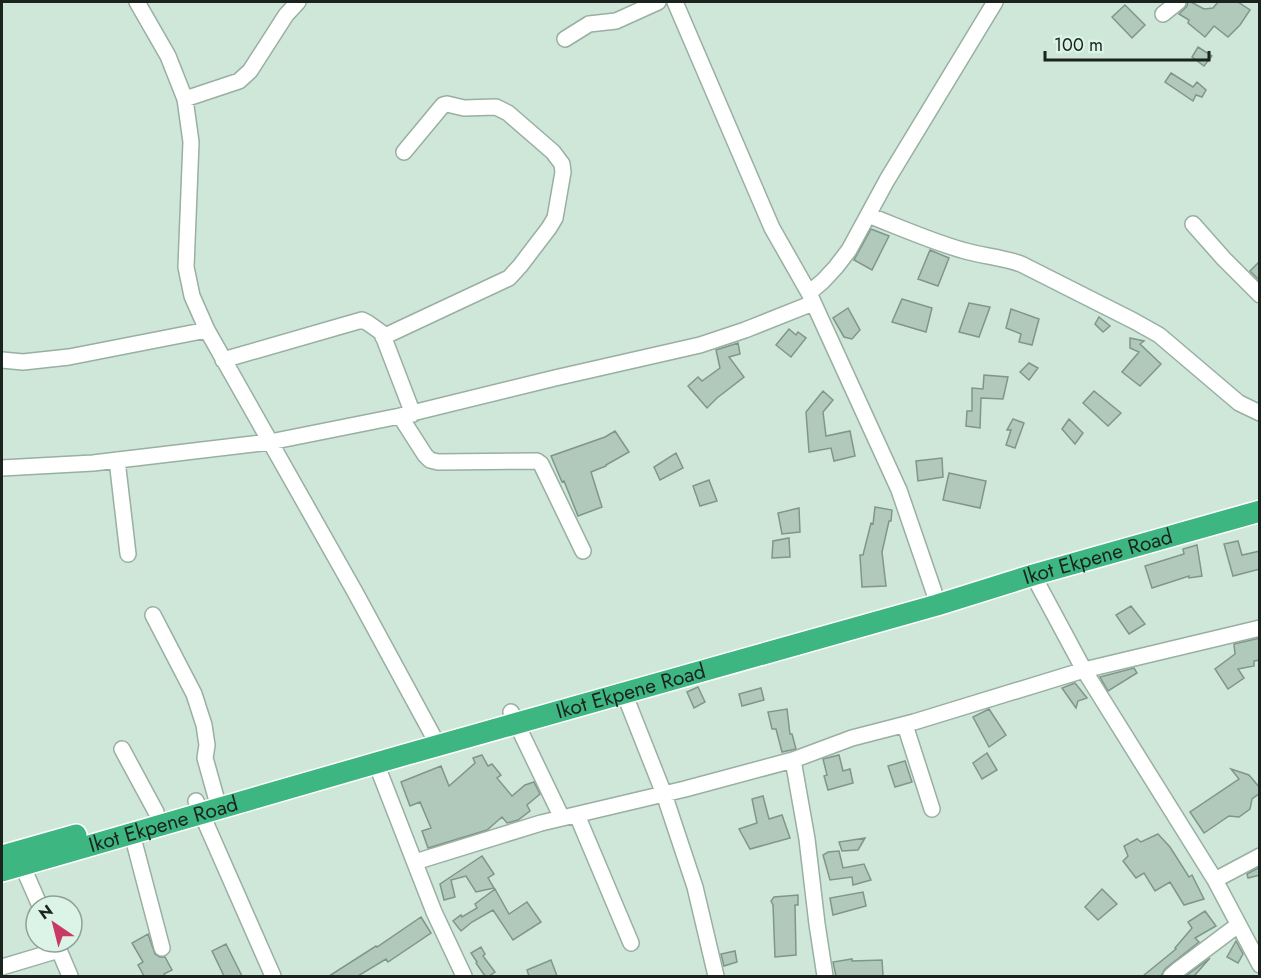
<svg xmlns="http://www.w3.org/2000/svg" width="1261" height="978" font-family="Jost,sans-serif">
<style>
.building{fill:#b1c9bb;stroke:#7f9689;stroke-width:1.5}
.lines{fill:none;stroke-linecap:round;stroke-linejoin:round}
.minor-casing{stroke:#98afa2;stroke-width:18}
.highway-casing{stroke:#fff;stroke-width:24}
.minor{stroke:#fff;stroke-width:15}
.highway{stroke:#3eb682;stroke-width:21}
.labels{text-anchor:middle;stroke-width:4.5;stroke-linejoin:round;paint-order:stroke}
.street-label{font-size:21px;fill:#1a231e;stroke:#dcf4e7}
</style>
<rect width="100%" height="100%" fill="#cfe7d9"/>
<path class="building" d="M1188 2H1191L1204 9 1213 8 1218 2H1238L1250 10 1240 25 1228 37 1214 26 1205 37 1188 23 1189 20 1179 14 1187 6Z
M1125 5 1145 25 1132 38 1112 17Z
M1198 47 1212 56 1204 66 1192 57Z
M1171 73 1193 87 1197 82 1206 90 1202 97 1196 95 1193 101 1165 82Z
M871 229 889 236 872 270 854 260Z
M930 250 949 258 938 286 918 279Z
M1260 261V281L1250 271Z
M902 299 932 308 926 332 892 322Z
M969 303 990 307 979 337 959 332Z
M848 308 860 330 852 339 844 337 833 318Z
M1011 309 1039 319 1032 345 1019 342 1021 334 1006 328Z
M1099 317 1110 326 1103 332 1095 324Z
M789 329 796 335 798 332 806 338 791 357 776 345Z
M1130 338 1144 341 1140 344 1161 364 1140 386 1122 372 1139 352 1130 348Z
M738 343 740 354 729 357 744 377 717 398 707 408 688 386 698 377 702 381 720 368 716 350Z
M1029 363 1038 368 1029 380 1020 372Z
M984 375 1008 377 1003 399 981 398 980 428 966 426 967 411H972V388L983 389Z
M823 391 833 400 823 412 826 436 850 431 855 456 834 461 831 448 809 452 806 412Z
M1094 391 1121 413 1108 426 1083 403Z
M1013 419 1024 423 1015 448 1006 445 1011 430H1007Z
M1069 419 1083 433 1075 444 1062 429Z
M615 431 629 452 606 465V466L591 472 602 507 578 516 564 481 562 482 551 456 605 437Z
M676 453 683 468 660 480 654 467Z
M942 458 943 477 918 481 916 461Z
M949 473 986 481 980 508 943 500Z
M709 480 717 501 700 506 693 486Z
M875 507 892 510 891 521H889L882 552 886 586 862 587 860 555H863L871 523 873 524Z
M799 508 800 532 782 534 778 513Z
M789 538 790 557 772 558 773 541Z
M1238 541 1242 555 1260 551V569L1233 576 1224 544Z
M1197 545 1202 576 1189 578V576L1152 588 1145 566 1184 554 1183 549Z
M1131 606 1145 624 1129 634 1116 615Z
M1260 638V660L1254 661V666L1238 669 1244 678 1228 689 1215 669 1235 654 1234 644Z
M1134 668 1137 673 1108 691 1100 677Z
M1075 683 1087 698 1078 701 1076 708 1062 688Z
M698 687 705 702 694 708 687 692Z
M761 688 764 700 742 706 739 694Z
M787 709 790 734H792L796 749 782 752 776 729H772L768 712Z
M989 709 1006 735 989 747 973 717Z
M987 753 997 770 982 779 973 763Z
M482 755 488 766 492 764 501 775 497 778 512 796 525 785 534 782 540 794 527 805 530 811 518 820 507 823 502 817 487 830 428 848 422 831 431 828 420 802 410 806 401 782 441 766 449 786 475 763 473 758Z
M839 755 843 771 850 769 853 783 828 790 824 776 827 775 823 759Z
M905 761 912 782 895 787 888 766Z
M1231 769 1249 775 1260 788V793L1252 799 1250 809 1239 817 1229 816 1204 833 1190 812 1239 779Z
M763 796 769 819 782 815 790 838 750 849 739 829 757 823 752 799Z
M1158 834 1170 847 1189 877 1192 875 1204 899 1184 905 1170 882 1155 891 1144 873 1136 878 1123 861 1128 856 1124 846 1137 839 1141 842Z
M865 838 858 850 842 851 839 842Z
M839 851 843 868 864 864 871 880 853 885 852 877 830 880 823 855 828 852Z
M482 856 494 874 488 878 494 888 476 892 466 876 451 880 455 897 444 900 440 884Z
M1260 867V875L1248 878 1247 874Z
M495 889 509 914 527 902 541 922 513 940 493 910 472 922 461 931 453 921 461 915 462 917 477 908 475 904Z
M1102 889 1117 904 1098 920 1085 907Z
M863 892 866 906 833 915 830 898Z
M798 895V905H795L796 955 775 957 773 905 771 901 774 897Z
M1205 911 1216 926 1195 938 1199 942 1165 969 1161 976H1143L1176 949 1175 948 1192 928 1188 922Z
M421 917 431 933 388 962 386 959 358 976H329L376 946 377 947Z
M148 934 155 954 160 957H165L172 970 164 974 165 976H144L138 965 143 962 132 943Z
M1236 941 1243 954 1238 963 1227 957Z
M226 944 242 976H224L212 951Z
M481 947 485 954 483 956 495 972 489 976H485L476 963 477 962 471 953Z
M735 951 737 962 724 966 721 954Z
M1210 958 1194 976H1186Z
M852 959V961L882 960 883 976H836L833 962Z
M551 960 557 976H529L527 970Z"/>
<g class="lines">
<defs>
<path id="minor" d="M137 2 168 56 185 99 191 142 186 267 192 296 207 330 355 592 438 745
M675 2 772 228 809 293 899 490 934 592 937 605
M1163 14 1178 2
M565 39 589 24 616 21 658 2
M185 99 239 81 250 71 286 15 298 2
M868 215C899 227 930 241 962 250 981 256 1002 257 1021 264L1134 321 1159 335 1239 403 1260 413
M1193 224 1224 259 1260 295
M809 293 823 281 836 267 849 250 887 180 995 2
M383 337 509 278 520 266 549 228 555 218 563 172 562 164 553 152 508 113 496 107 464 108 447 104 443 105 404 152
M2 360 23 362 69 357 207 330
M223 360 362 320 368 323 382 333 413 414
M400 416 425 455 430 460 438 462 537 461 541 464 583 551
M117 460 128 554
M2 468 93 463 270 442 400 416 555 378 700 345 745 330 813 303
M1033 575 1084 670 1215 880 1260 965
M153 615 194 694 204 725 207 745 205 758 219 808
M624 693 664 794 695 887 716 976
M511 712 562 818
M905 725 932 809
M122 749 156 812
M793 760 807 839 817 924 825 976
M376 763 434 912 464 976
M196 801 273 976
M577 815 631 943
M132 834 162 948
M415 862 541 823 685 789 793 760 852 738 914 722 1084 670 1260 628
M22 865 40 906
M1215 880 1260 856
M56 943 70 976
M2 967 59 950
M1171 976 1178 970 1238 925"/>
<g id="highway">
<path d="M2 856 76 835"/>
<path id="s1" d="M2 871 404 755 937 605 1033 575 1260 511"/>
</g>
</defs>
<use href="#minor" class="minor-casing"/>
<use href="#highway" class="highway-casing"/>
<use href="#minor" class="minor"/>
<use href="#highway" class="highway"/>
</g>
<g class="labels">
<g class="street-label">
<text dy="7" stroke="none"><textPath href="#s1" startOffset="1140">Ikot Ekpene Road</textPath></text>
<text dy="7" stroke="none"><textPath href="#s1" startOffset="654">Ikot Ekpene Road</textPath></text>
<text dy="7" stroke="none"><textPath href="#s1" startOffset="168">Ikot Ekpene Road</textPath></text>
</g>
</g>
<rect width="1261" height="978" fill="none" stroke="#1a231e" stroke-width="6"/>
<g transform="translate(54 924) rotate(325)"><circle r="28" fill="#dcf4e7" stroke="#8ea097" stroke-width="1.5"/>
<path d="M0-4.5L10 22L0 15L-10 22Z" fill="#c83a63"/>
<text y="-9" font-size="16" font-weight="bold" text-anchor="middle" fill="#1a231e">N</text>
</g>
<path d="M1045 51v9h164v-9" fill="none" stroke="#1a231e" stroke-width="3"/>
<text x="1054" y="51" font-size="18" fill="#1a231e" stroke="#dcf4e7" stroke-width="4.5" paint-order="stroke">100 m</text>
</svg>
